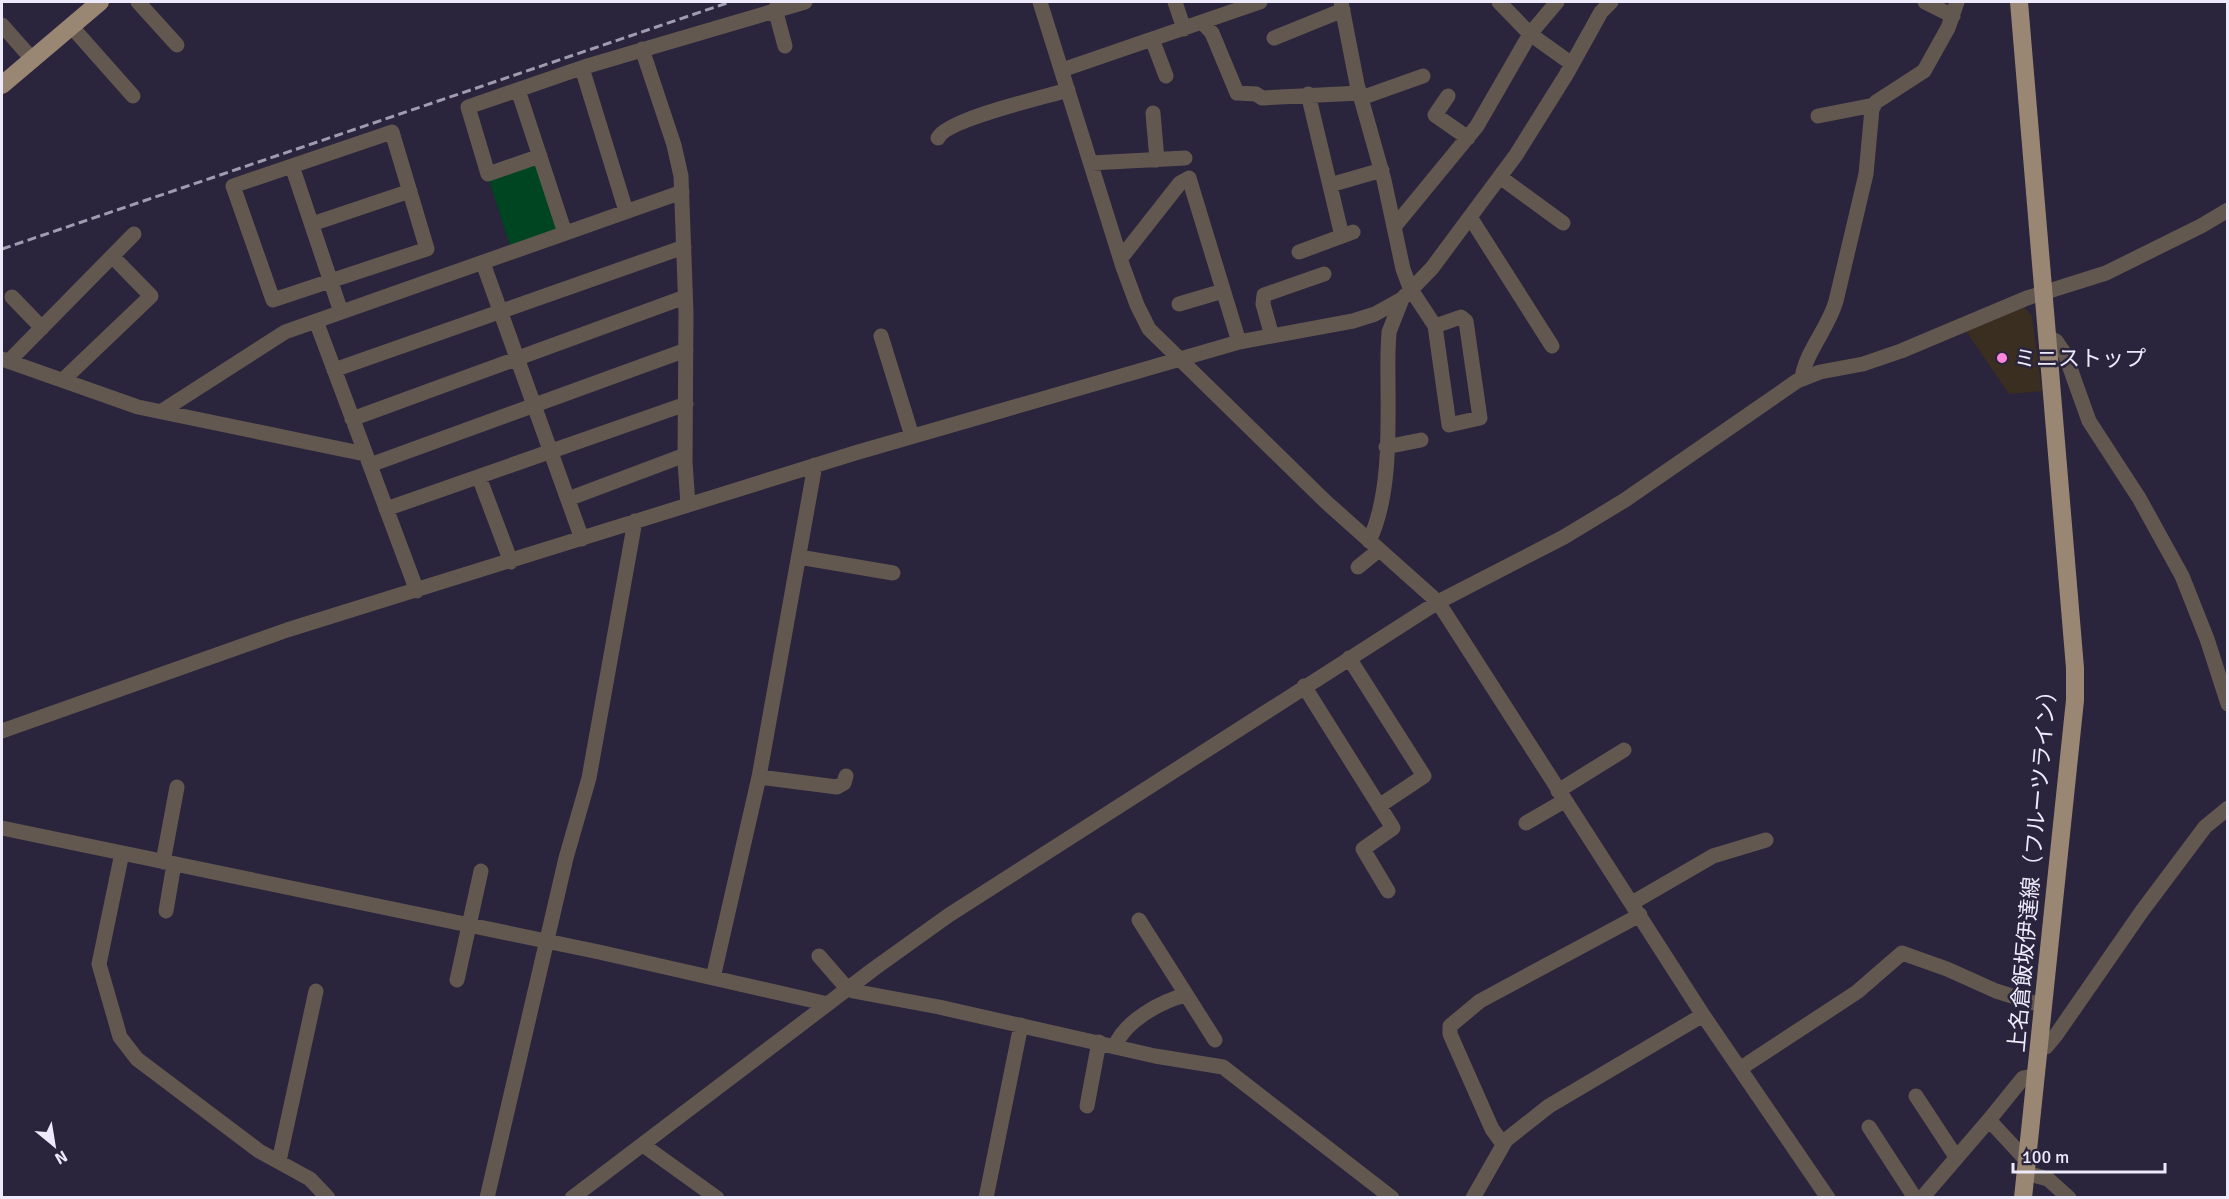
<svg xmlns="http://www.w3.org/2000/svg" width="2229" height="1199" font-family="Signika,'Noto Sans JP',sans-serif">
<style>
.commercial{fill:#3a2e20}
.park{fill:#004522}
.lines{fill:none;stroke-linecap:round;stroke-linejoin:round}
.minor{stroke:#62584f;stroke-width:15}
.major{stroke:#9a8773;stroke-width:18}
.rail{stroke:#9f9caf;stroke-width:3;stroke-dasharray:9 4.5;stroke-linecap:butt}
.poi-dot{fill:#ff85de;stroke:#2a243c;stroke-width:2}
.labels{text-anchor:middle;stroke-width:5;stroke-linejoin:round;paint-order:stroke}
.poi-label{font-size:22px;fill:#edebfb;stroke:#2a243c;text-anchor:start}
.street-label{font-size:22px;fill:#edebfb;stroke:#2a243c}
</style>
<rect width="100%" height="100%" fill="#2a243c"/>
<path class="commercial" d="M2024 307 2032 316 2042 391 2009 394 1966 331Z"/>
<path class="park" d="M538 160 562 231 511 249 488 177Z"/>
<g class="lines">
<path class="minor" d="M138 2 177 45
M1040 2 1123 267 1137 305 1149 329 1326 502 1438 602 1703 1015 1828 1198
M1175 2 1184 29
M1341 2 1357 84 1384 180 1403 269 1410 288 1435 326 1449 425 1480 418 1466 321 1461 317 1435 326
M1499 2 1530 34 1572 64
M1925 2 1953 16
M775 9 785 46
M1202 22 1212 33 1237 93 1256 94 1262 98 1360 93
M2 25 32 59
M71 26 133 96
M1274 38 1343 10
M1152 39 1166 76
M642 49 674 145 681 176 686 312 685 462 688 505
M582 68 626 211
M1062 70 1260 2
M518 90 565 233
M1308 94 1342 236
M1448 96 1435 115 1468 138
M1361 98 1423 76
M1153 113 1157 160
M1818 116 1874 105
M392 132 427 249 273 300 233 186Z
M938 138C947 119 1045 97 1068 90
M540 156 488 174 468 107 584 67 805 2
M1091 163 1185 158
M292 166 341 312
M1500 177 1563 223
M1330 185 1382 170
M1470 217 1552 346
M312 224 410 191
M1394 227 1477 126 1530 34 1557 2
M1299 252 1353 232
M1121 258 1180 183 1189 178 1239 342
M483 263 582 539
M12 297 42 328
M1179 304 1223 291
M316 321 417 591
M881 336 912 436
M1272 336 1263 304 1264 295 1324 274
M2047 336 2056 341 2065 354 2089 421 2139 498 2182 576 2207 639 2228 704
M2 359 138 407 365 454
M9 361 134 234
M334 370 684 247
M1802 378C1805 353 1828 329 1836 301L1866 174 1872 109 1876 102 1924 71 1948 28 1957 2
M64 379 151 296 112 256
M162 411 285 332 682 192
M352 419 685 297
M1386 447 1421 440
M370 465 686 350
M479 477 511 562
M568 499 685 455
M386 509 686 404
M1369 541C1394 490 1387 409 1388 351L1389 332 1402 299 1432 268 1516 155 1566 75 1601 12 1611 2
M799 557 893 573
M1358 567 1379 550
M1349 658 1424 776 1379 806
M1304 686 1393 828 1363 849 1388 891
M2 731 287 630 855 453 1239 342 1353 321 1375 314 1402 299
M759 777 837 787 844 783 846 776
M1558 791 1624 750
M1526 823 1564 801
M2 828 599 952 828 1004
M122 853 99 964 120 1037 137 1059 259 1151 310 1179 328 1198
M163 862 177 787
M1632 903 1713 856 1766 840
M166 911 174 864
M1640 915 1480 1001 1450 1026V1034L1492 1129 1500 1140H1506L1549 1106 1703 1015
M1139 920 1215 1040
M819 956 845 986 853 991 939 1007 1155 1056 1223 1067 1392 1198
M713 978 759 777 815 465
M457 980 481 871
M1115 1046C1125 1021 1161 1001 1186 995
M2040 1049 2046 1047 2056 1035 2142 911 2205 827 2228 808
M1741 1068 1857 992 1902 953 1947 969 1996 991 2044 1006
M1916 1096 1956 1157
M1087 1106 1099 1042
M1989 1120 2023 1078 2037 1075
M1869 1127 1915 1198
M643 1145 717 1198
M279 1161 316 991
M2026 1173 2048 1179 2069 1198
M487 1198 566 858 589 778 635 521
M572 1198 875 968 949 915 1438 602 1564 537 1625 500 1797 381 1820 372 1863 364 1901 351 2027 298 2106 273 2201 226 2228 210
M986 1198 1021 1025
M1473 1198 1506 1140
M1922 1198 1989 1120 2027 1161"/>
<path class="major" d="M2019 2 2075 668V700L2023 1198
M2 85 100 2"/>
<path class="rail" d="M2 249 730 2"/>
</g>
<circle class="poi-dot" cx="2002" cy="358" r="6"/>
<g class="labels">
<g class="poi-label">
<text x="2014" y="366">ミニストップ</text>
</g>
<g class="street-label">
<text transform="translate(2032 866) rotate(-85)" y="8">上名倉飯坂伊達線（フルーツライン）</text>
</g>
</g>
<rect width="2229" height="1199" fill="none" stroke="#edebfb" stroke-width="6"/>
<g transform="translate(54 1145) rotate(150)" stroke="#2a243c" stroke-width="4.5" paint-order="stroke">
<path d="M0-4.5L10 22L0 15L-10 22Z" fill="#edebfb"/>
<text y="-9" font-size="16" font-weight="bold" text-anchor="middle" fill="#edebfb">N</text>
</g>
<path d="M2013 1163v9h152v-9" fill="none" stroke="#edebfb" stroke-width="3"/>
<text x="2022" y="1163" font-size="18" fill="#edebfb" stroke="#2a243c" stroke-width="4.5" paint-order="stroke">100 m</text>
</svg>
